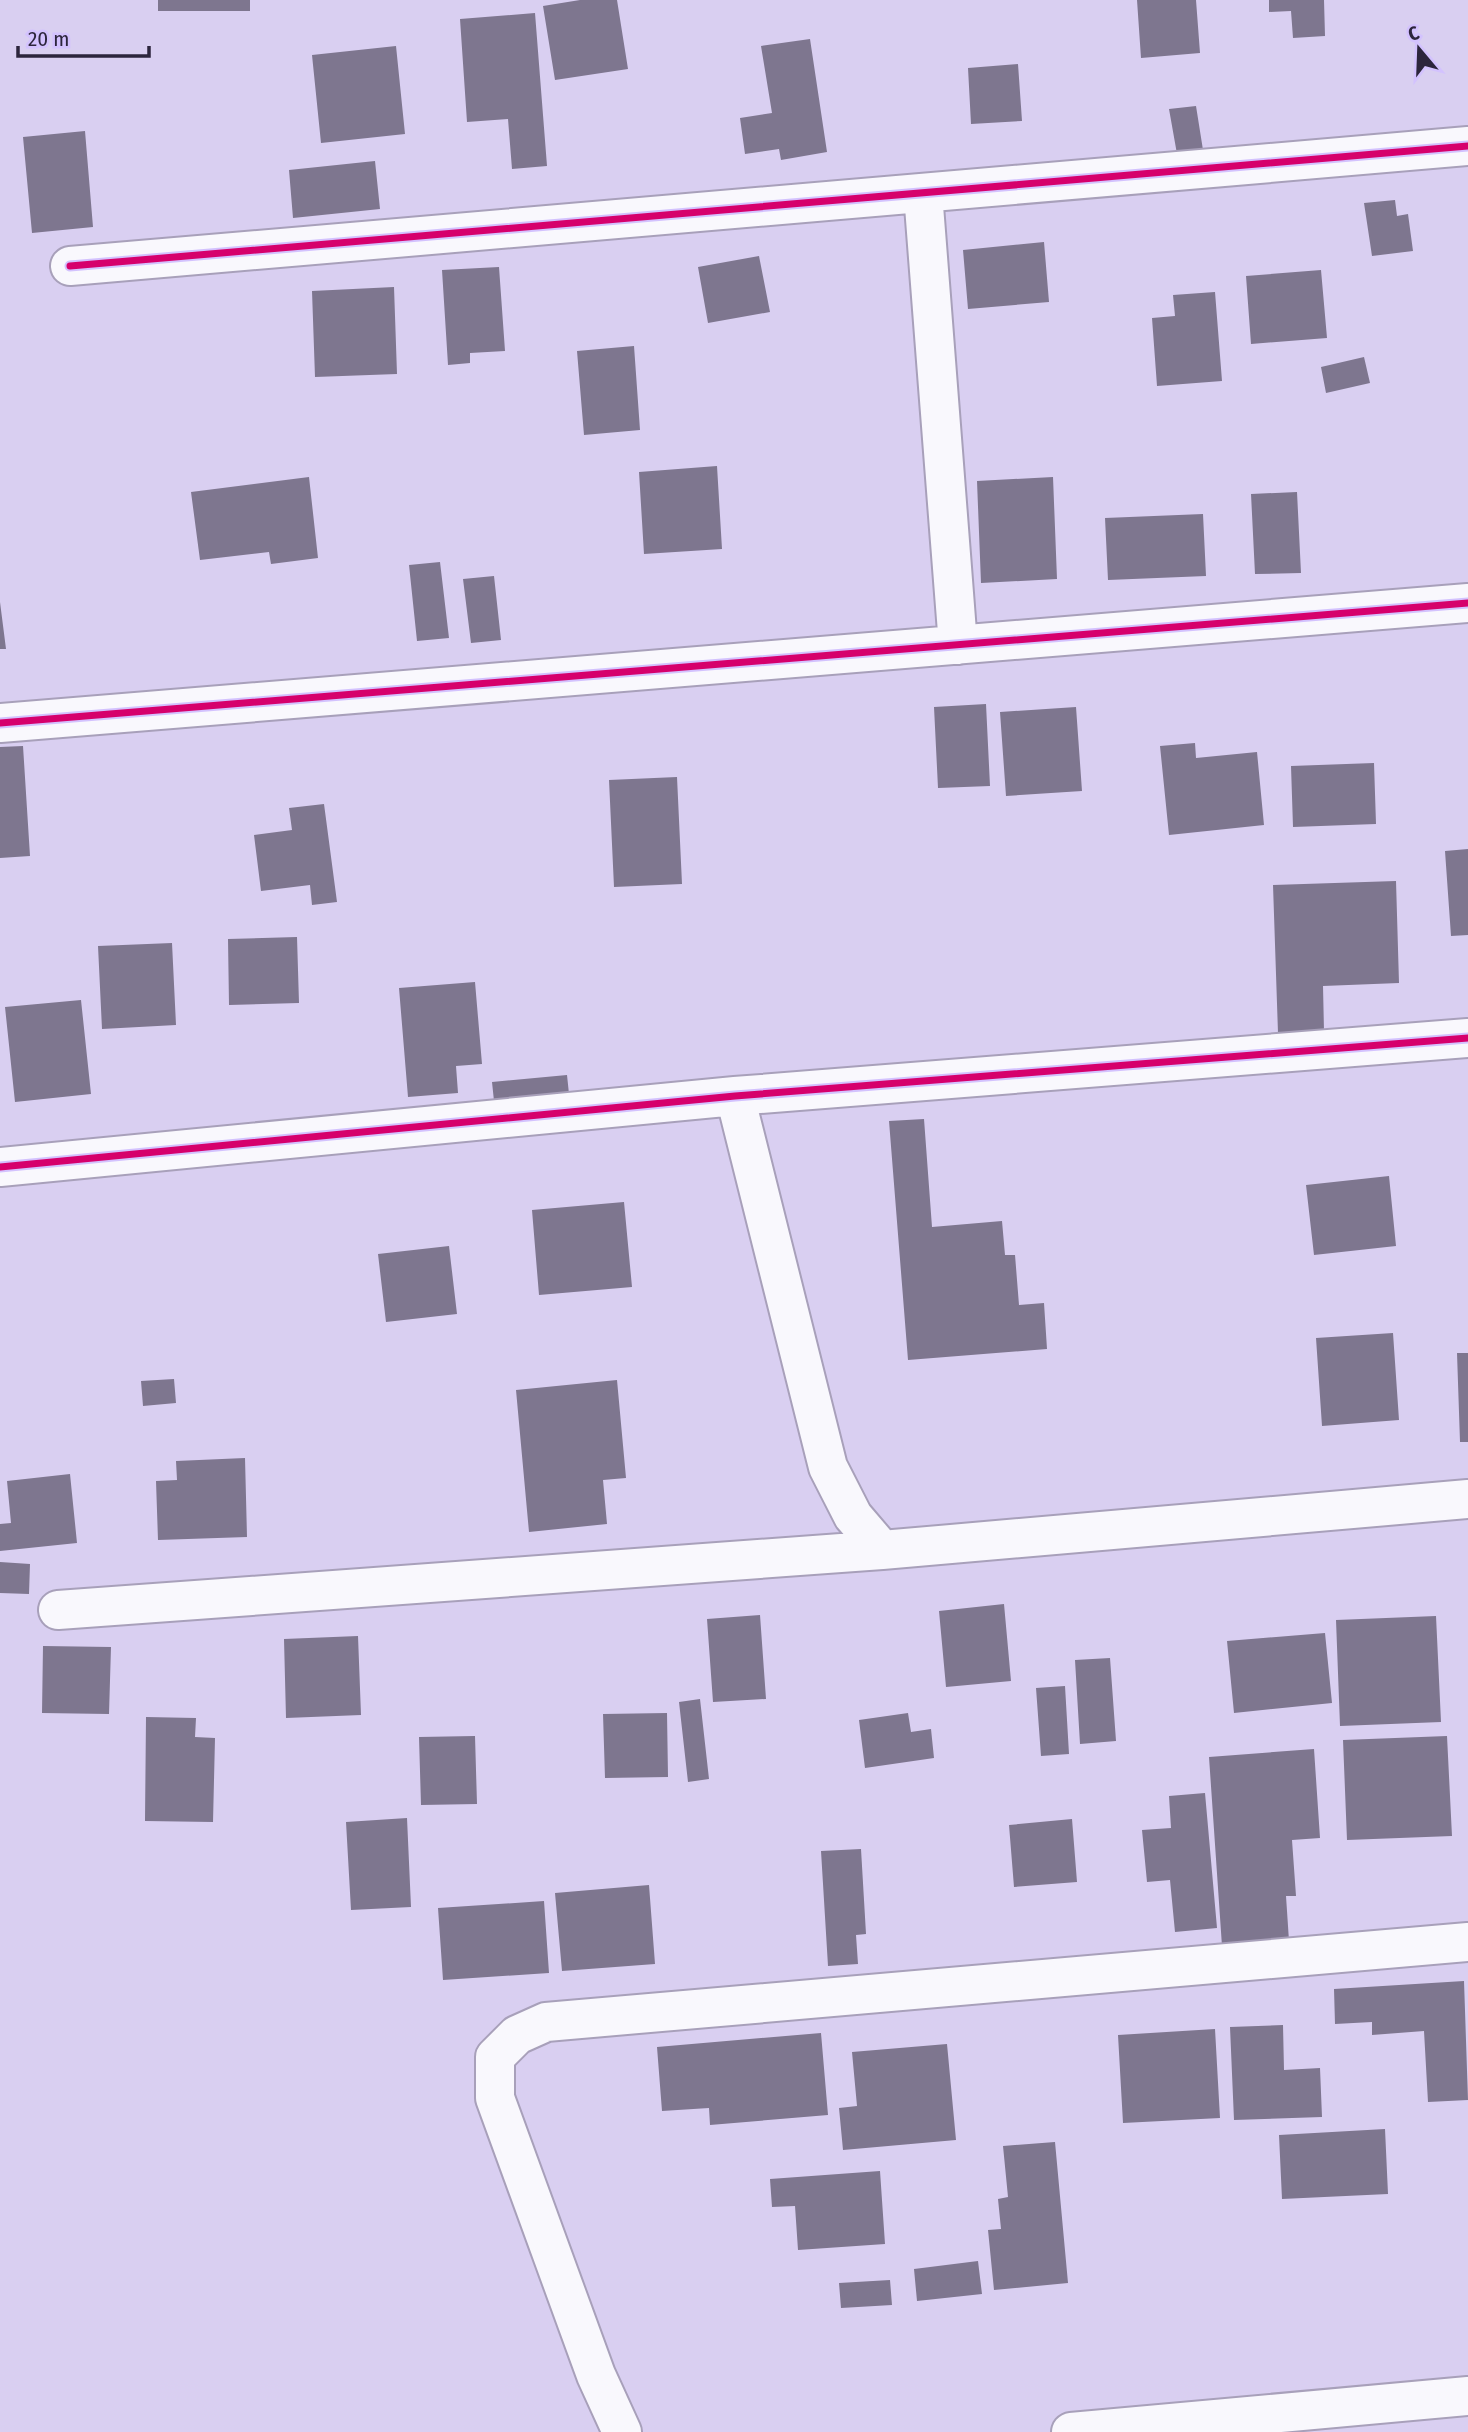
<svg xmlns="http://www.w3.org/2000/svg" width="1468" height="2432" font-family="'Fira Sans Condensed',sans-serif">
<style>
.building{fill:#7e768f}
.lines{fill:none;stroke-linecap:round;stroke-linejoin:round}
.minor-casing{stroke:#a8a0ba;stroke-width:42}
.tertiary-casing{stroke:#a8a0ba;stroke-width:42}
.minor{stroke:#f9f8fd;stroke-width:38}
.tertiary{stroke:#f9f8fd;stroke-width:38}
.cycleway-casing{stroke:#d3c2fe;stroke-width:11}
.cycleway{stroke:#d6006c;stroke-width:7}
</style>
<rect width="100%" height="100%" fill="#d9cff1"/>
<path class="building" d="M158 0H250V11H158Z
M580 0H617L628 69 555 80 543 6Z
M1137 0H1196L1200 53 1141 58Z
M1269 0H1324L1325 36 1293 38 1291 11 1269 12Z
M535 13 547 166 512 169 508 119 467 122 460 19Z
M810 39 827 152 781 160 779 149 745 154 740 118 772 113 761 46Z
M396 46 405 134 321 143 312 55Z
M1018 64 1022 121 971 124 968 68Z
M1196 106 1203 150 1177 154 1169 109Z
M85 131 93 227 32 233 23 137Z
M375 161 380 209 293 218 289 170Z
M1395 200 1397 216 1408 214 1413 251 1372 256 1364 203Z
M1044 242 1049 302 968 309 963 250Z
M759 256 770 312 708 323 698 267Z
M499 267 505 351 470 353V363L448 365 442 270Z
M1321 270 1327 338 1251 344 1246 276Z
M394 287 397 374 315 377 312 291Z
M1215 292 1222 381 1157 386 1152 318 1175 316 1173 295Z
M634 346 640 430 584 435 577 351Z
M1364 357 1370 383 1326 393 1321 367Z
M717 466 722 549 644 554 639 472Z
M309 477 318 558 271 564 269 552 200 560 191 492Z
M1053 477 1057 579 981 583 977 481Z
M1297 492 1301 573 1255 574 1251 494Z
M1203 514 1206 576 1108 580 1105 518Z
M440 562 449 638 417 641 409 565Z
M494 576 501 640 471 643 463 579Z
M0 602 6 649H0Z
M986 704 990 786 938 788 934 707Z
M1076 707 1082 791 1006 796 1000 712Z
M1195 743 1196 758 1257 752 1264 825 1169 835 1160 746Z
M23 746 30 856 0 858V747Z
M1374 763 1376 824 1293 827 1291 766Z
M677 777 682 884 614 887 609 780Z
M324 804 337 902 312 905 310 885 261 891 254 835 292 830 289 808Z
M1468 849V935L1451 936 1445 851Z
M1396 881 1399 983 1323 986 1324 1031 1278 1033 1273 885Z
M297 937 299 1003 229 1005 228 939Z
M172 943 176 1025 102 1029 98 946Z
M475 982 482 1064 456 1066 458 1093 408 1097 399 988Z
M81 1000 91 1094 15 1102 5 1007Z
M567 1075 569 1094 494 1101 492 1082Z
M924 1119 932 1227 1002 1221 1005 1255H1015L1019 1305 1044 1303 1047 1349 908 1360 889 1121Z
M1389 1176 1396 1246 1314 1255 1306 1185Z
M624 1202 632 1287 539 1295 532 1210Z
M449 1246 457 1314 386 1322 378 1254Z
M1393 1333 1399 1420 1322 1426 1316 1338Z
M1457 1353H1468V1442H1460Z
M174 1379 176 1403 143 1406 141 1381Z
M617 1380 626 1478 603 1480 607 1524 529 1532 516 1390Z
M245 1458 247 1537 158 1540 156 1481 177 1480 176 1461Z
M70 1474 77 1543 0 1551V1524L11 1523 7 1481Z
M0 1562 30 1564 29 1594 0 1593Z
M1004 1604 1011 1681 946 1687 939 1611Z
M760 1615 766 1699 713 1702 707 1619Z
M1436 1616 1441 1722 1340 1726 1336 1620Z
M1325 1633 1332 1703 1234 1713 1227 1641Z
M358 1636 361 1715 286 1718 284 1639Z
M43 1646 111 1647 109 1714 42 1713Z
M1110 1658 1116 1741 1080 1744 1075 1660Z
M1065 1686 1069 1754 1041 1756 1036 1688Z
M700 1699 709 1779 688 1782 679 1702Z
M667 1713 668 1777 605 1778 603 1714Z
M908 1713 911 1732 931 1729 934 1758 865 1768 859 1720Z
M146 1717 196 1718 195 1737 215 1738 213 1822 145 1821Z
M475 1736 477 1804 421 1805 419 1737Z
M1447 1736 1452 1836 1347 1840 1343 1740Z
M1314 1749 1320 1838 1292 1840 1296 1896H1286L1289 1941 1222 1946 1209 1757Z
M1205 1793 1217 1928 1175 1932 1170 1880 1147 1882 1142 1830 1171 1828 1169 1796Z
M407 1818 411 1907 351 1910 346 1822Z
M1072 1819 1077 1882 1014 1887 1009 1825Z
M861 1849 866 1934 856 1935 858 1964 828 1966 821 1851Z
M649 1885 655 1964 562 1971 555 1893Z
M544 1901 549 1973 443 1980 438 1908Z
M1464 1981 1468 2100 1428 2102 1424 2031 1372 2035V2022L1335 2024 1334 1989Z
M1283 2025 1284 2070 1320 2068 1322 2117 1234 2120 1230 2027Z
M1215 2029 1220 2118 1123 2123 1118 2035Z
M821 2033 828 2115 710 2125 709 2108 662 2111 657 2047Z
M947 2044 956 2140 843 2150 839 2108 857 2106 852 2052Z
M1385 2129 1388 2194 1282 2199 1279 2135Z
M1055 2142 1068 2283 994 2290 988 2230 1001 2229 998 2199 1008 2197 1003 2146Z
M880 2171 885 2244 798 2250 795 2206 772 2207 770 2179Z
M978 2261 982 2294 917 2301 914 2269Z
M890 2280 892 2305 841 2308 839 2283Z"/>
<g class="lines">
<defs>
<path id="minor" d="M923 193 958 645
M70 266 1468 146
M0 723 1468 603
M735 1096 828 1467 853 1516 882 1550 1468 1499
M0 1167 735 1096 1468 1038
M58 1610 882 1550
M622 2432 596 2375 495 2098V2057L517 2035 546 2022 1468 1942"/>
<path id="tertiary" d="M1071 2432 1468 2396"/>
</defs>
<use href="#minor" class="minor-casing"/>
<use href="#tertiary" class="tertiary-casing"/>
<use href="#minor" class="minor"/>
<use href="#tertiary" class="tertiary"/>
<defs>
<path id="cycleway" d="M70 266 1468 146
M0 723 1468 603
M0 1167 735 1096 1468 1038"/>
</defs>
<use href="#cycleway" class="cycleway-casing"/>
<use href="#cycleway" class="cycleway"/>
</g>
<g transform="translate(1419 49) rotate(341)" stroke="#d3c2fe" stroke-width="5" paint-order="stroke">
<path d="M0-5L12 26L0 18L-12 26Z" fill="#2c253c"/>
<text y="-10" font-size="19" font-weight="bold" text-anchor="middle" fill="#2c253c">С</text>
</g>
<path d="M18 46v10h131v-10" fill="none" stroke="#2c253c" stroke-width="3.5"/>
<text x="28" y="46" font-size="21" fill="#2c253c" stroke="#d3c2fe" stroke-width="5" paint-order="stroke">20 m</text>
</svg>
